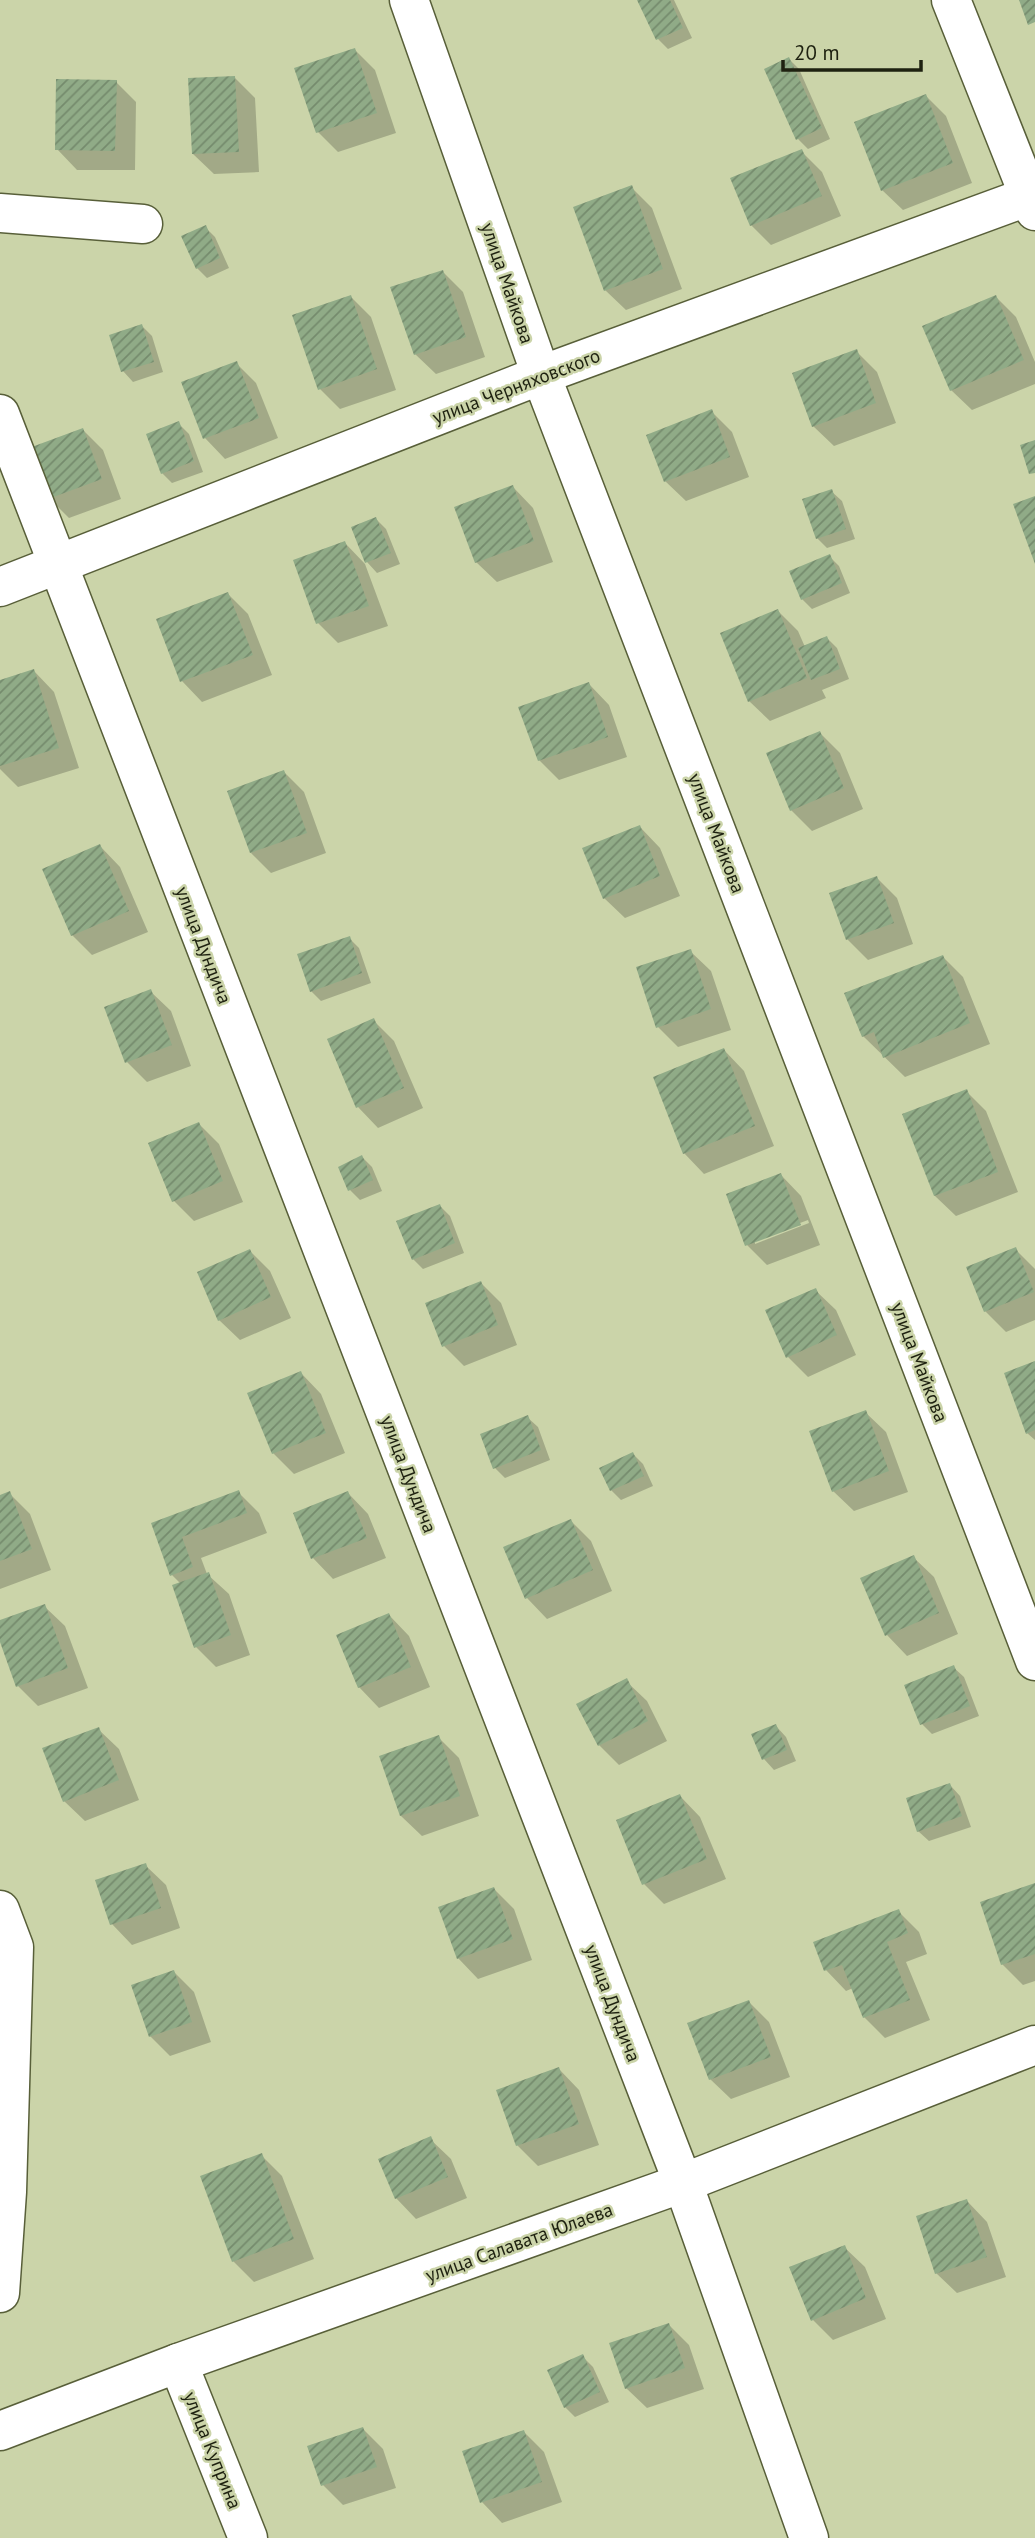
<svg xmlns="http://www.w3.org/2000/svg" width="1035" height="2538" font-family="'PT Sans',sans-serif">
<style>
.shadow{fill:#0003;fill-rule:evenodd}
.building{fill:url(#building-hatch)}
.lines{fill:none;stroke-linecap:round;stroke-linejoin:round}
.street-casing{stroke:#585f39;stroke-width:41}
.secondary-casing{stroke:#585f39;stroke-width:41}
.street{stroke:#fff;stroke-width:38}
.secondary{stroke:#fff;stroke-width:38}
.labels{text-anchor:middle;stroke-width:5;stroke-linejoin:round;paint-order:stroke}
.street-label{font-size:19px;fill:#1e2110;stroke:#cbd4a9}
</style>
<defs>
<pattern id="building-hatch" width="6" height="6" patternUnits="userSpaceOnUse" patternTransform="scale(1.75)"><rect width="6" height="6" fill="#90ab87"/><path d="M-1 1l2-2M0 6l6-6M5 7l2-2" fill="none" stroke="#758b6d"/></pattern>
</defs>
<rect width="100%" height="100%" fill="#cbd4a9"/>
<path class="shadow" d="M639 0H674L692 38 668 49 658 39Z
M355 50 375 70 396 133 338 152 318 132Z
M789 59 799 69 830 139 808 149 798 139Z
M235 78 255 98 259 172 214 174 193 154Z
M116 82 136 102 135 170H77L57 149Z
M926 96 946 116 972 183 903 210 882 190Z
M801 151 822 172 841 216 771 245 751 225Z
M631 187 652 208 682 289 626 310 605 290Z
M205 227 215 237 229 268 207 278 197 268Z
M443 272 463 292 485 357 436 374 415 354Z
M351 297 371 317 396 390 340 409 320 389Z
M996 297 1016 317 1035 362V384L972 410 951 390Z
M142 326 152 336 163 372 133 382 123 371Z
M856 351 877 372 896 423 834 446 813 426Z
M236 363 256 383 278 438 225 459 205 438Z
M711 411 732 432 749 477 686 501 665 481Z
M179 424 189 434 203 472 172 483 162 473Z
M83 430 103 450 121 499 69 518 49 498Z
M513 487 533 508 553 562 497 582 476 562Z
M831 491 842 501 855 539 827 548 817 538Z
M376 519 386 529 400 564 377 573 367 562 353 528Z
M345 543 365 564 388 626 338 643 318 623Z
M829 556 839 566 850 593 812 609 802 599Z
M228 594 248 614 272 675 202 702 182 681 159 620Z
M778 611 798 631 805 647 827 638 837 648 849 679 822 690 826 698 770 721 749 701Z
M34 671 54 692 79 768 18 787 0 769V682Z
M589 684 609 705 627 757 559 780 539 760Z
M820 733 840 753 863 809 812 831 791 810Z
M284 772 304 792 326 853 271 873 251 853Z
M640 827 660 848 680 896 625 918 604 898Z
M100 846 120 867 148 932 92 955 72 935Z
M877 878 897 898 913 944 868 960 847 939Z
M349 938 359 948 371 983 321 1001 311 991Z
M690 951 711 971 731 1030 678 1047 658 1027Z
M943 957 963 977 990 1044 905 1077 863 1036Z
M150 991 171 1011 191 1066 147 1082 127 1062Z
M374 1021 394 1041 423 1108 378 1128 358 1107Z
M724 1050 744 1071 774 1146 704 1174 684 1153Z
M966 1091 986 1111 1018 1192 956 1216 935 1196 904 1115Z
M199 1124 219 1144 243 1202 194 1221 174 1201Z
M362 1157 372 1167 382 1191 360 1200 350 1190Z
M781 1175 801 1196 820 1245 767 1265 747 1245ZM808 1220 809 1223 755 1244V1240Z
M440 1206 450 1216 464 1253 423 1269 413 1259Z
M1015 1249 1035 1269V1320L1006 1332 985 1311Z
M250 1251 270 1271 291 1318 240 1340 219 1320Z
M481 1283 501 1303 517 1345 464 1366 444 1346Z
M815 1290 836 1310 856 1355 808 1377 788 1357Z
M1035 1363V1440L1027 1433Z
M301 1373 321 1394 345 1453 294 1474 273 1453Z
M865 1412 886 1432 908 1492 854 1511 833 1491Z
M527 1417 538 1427 550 1460 505 1478 495 1468Z
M633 1454 643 1464 653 1486 621 1500 611 1490Z
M238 1492 259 1513 267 1533 201 1558 207 1574 229 1594 250 1655 216 1667 196 1647 181 1584 172 1575 153 1524Z
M9 1493 30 1514 51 1570 0 1589V1497Z
M348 1493 368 1514 386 1558 333 1579 313 1558 295 1514Z
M571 1521 591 1541 612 1591 547 1619 527 1598 505 1548Z
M913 1557 934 1577 958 1634 907 1656 887 1635Z
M44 1606 65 1626 88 1688 38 1706 18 1686 0 1637V1622Z
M389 1615 409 1636 430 1687 379 1708 359 1687Z
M953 1667 964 1677 979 1716 932 1734 922 1724Z
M626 1681 647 1701 667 1741 619 1765 599 1745Z
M776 1726 786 1737 796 1761 774 1770 764 1759 754 1735Z
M98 1729 119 1749 139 1800 85 1821 64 1801Z
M438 1737 459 1758 479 1816 422 1836 401 1816 381 1757Z
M950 1785 960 1796 971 1827 929 1841 918 1831Z
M680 1796 700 1817 726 1879 664 1904 644 1884Z
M145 1865 166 1885 180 1928 132 1945 112 1924 97 1881Z
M1035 1885V1981L1023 1985 1002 1964Z
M494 1889 514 1909 532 1960 478 1979 458 1958Z
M898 1911 919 1932 927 1954 906 1962 930 2020 885 2038 864 2017 853 1988 846 1991 826 1970 815 1943Z
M174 1972 194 1992 211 2042 170 2056 150 2036Z
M749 2002 769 2022 790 2077 731 2099 710 2079Z
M559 2069 579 2090 599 2145 538 2166 517 2145Z
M430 2139 451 2159 467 2198 416 2219 396 2198Z
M261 2155 282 2176 314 2259 254 2282 233 2261Z
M967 2201 987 2222 1006 2277 957 2293 936 2273Z
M844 2247 865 2267 886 2319 833 2340 813 2320Z
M669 2325 689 2345 704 2389 647 2408 626 2388Z
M582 2356 593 2367 609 2402 575 2417 565 2407Z
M363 2429 383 2449 396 2488 343 2505 323 2485Z
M524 2432 544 2452 562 2502 502 2523 482 2502Z"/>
<path class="building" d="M637 0H670L683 28 656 40Z
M1019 0H1035V22L1028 25Z
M355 48 377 113 316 133 294 68Z
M789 57 822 128 796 140 764 69Z
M235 76 239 152 192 154 188 78Z
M56 79 117 80 115 151 55 150Z
M926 94 953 163 881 191 854 122Z
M802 149 822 196 750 226 730 178Z
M632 185 663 269 604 291 573 207Z
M206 225 220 258 196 269 181 236Z
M443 270 466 337 414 355 390 287Z
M351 295 377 369 318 390 292 315Z
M996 295 1024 360 950 391 922 326Z
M142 324 154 362 121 372 109 335Z
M857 349 876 403 812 427 792 373Z
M237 361 259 418 203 439 181 382Z
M712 409 730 457 664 482 646 435Z
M179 421 194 461 161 474 146 434Z
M83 428 102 479 48 499 29 448Z
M1035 440V473L1029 474 1020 445Z
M513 485 534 541 475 563 454 507Z
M832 489 846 529 816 539 802 499Z
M1035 496V564L1013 504Z
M376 517 391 553 365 563 351 527Z
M345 541 369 606 316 624 293 560Z
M830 554 842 583 801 600 789 571Z
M228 592 253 655 180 682 156 619Z
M778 609 807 678 748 702 720 633Z
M827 636 840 669 811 680 798 648Z
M34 669 59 748 0 766V680Z
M589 682 608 737 538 761 518 707Z
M820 731 844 788 790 811 766 753Z
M284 770 307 833 250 853 227 791Z
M640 825 660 876 603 899 582 848Z
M100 844 129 911 71 936 42 869Z
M877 876 894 923 846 940 829 893Z
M350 936 362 973 310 992 297 954Z
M691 949 711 1009 656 1028 636 967Z
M943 955 970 1023 883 1058 874 1032 862 1037 844 993Z
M151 989 172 1045 125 1063 104 1007Z
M374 1018 404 1088 356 1108 327 1039Z
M724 1048 755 1126 683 1154 653 1077Z
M967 1089 998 1172 934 1196 902 1114Z
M199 1122 223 1181 172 1202 148 1143Z
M362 1155 373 1180 348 1191 338 1167Z
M781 1173 801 1225 745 1246 726 1194Z
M440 1204 455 1243 412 1260 396 1221Z
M1016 1247 1034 1292 984 1312 966 1267Z
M250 1249 271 1297 218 1321 197 1272Z
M481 1281 498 1325 442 1347 425 1303Z
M816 1288 837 1335 786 1358 765 1310Z
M1035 1361V1430L1026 1434 1004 1373Z
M301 1371 326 1433 272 1454 247 1393Z
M866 1410 889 1471 832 1492 809 1431Z
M528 1415 541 1450 493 1469 480 1434Z
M633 1452 644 1476 610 1491 599 1468Z
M239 1490 247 1513 182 1537 193 1567 170 1576 151 1523Z
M10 1491 32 1549 0 1561V1495Z
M348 1491 367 1538 311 1559 293 1513Z
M571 1519 593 1570 525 1599 503 1547Z
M914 1555 939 1613 885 1636 860 1578Z
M209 1572 231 1635 194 1648 172 1585Z
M45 1604 68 1668 16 1687 0 1642V1620Z
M389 1613 411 1667 358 1688 336 1635Z
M954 1665 970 1706 920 1725 904 1685Z
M627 1678 648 1721 598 1746 576 1704Z
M776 1724 787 1750 762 1760 751 1734Z
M99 1727 119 1780 63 1802 42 1748Z
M439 1735 460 1796 400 1816 379 1756Z
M950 1783 962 1816 917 1832 906 1798Z
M680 1794 707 1859 642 1885 616 1820Z
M146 1863 161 1908 110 1925 95 1880Z
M1035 1883V1954L1001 1965 980 1902Z
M494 1887 513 1939 457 1959 438 1907Z
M899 1909 908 1933 887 1942 910 2000 863 2018 842 1965 824 1971 813 1942Z
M174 1970 192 2022 149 2037 131 1985Z
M749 2000 771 2057 709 2080 687 2023Z
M559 2067 579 2124 516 2146 496 2090Z
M431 2136 448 2177 395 2199 378 2159Z
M262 2153 294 2239 232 2262 200 2176Z
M967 2199 987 2257 935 2274 916 2216Z
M845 2245 866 2298 811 2321 789 2267Z
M669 2323 685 2368 625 2389 609 2343Z
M583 2354 600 2392 564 2408 547 2370Z
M363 2427 377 2467 321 2486 307 2446Z
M524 2430 542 2482 480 2503 462 2451Z"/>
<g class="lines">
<defs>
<path id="street" d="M409 0 541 375 1035 1661
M951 0 1035 211
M0 213 143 224
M0 414 683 2183 809 2538
M0 1910 14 1947 7 2192 0 2293
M178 2363 248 2538"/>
<path id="secondary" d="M0 587 541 375 1035 194
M0 2431 178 2363 683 2183 1035 2045"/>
</defs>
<use href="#street" class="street-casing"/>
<use href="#secondary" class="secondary-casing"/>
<use href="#street" class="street"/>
<use href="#secondary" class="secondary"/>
</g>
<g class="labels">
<g class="street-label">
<text transform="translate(508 283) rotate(71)" y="7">улица Майкова</text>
<text transform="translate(516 386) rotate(-21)" y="7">улица Черняховского</text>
<text transform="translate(717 833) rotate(69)" y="7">улица Майкова</text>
<text transform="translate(204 945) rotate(69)" y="7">улица Дундича</text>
<text transform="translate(920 1362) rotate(69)" y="7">улица Майкова</text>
<text transform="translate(409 1474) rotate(69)" y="7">улица Дундича</text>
<text transform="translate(613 2003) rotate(69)" y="7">улица Дундича</text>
<text transform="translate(519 2242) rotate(-20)" y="7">улица Салавата Юлаева</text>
<text transform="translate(213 2450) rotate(68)" y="7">улица Куприна</text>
</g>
</g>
<path d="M783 60v10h138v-10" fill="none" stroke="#1e2110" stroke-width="3.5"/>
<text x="794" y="60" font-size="21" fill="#1e2110" stroke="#cbd4a9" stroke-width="5" paint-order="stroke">20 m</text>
</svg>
